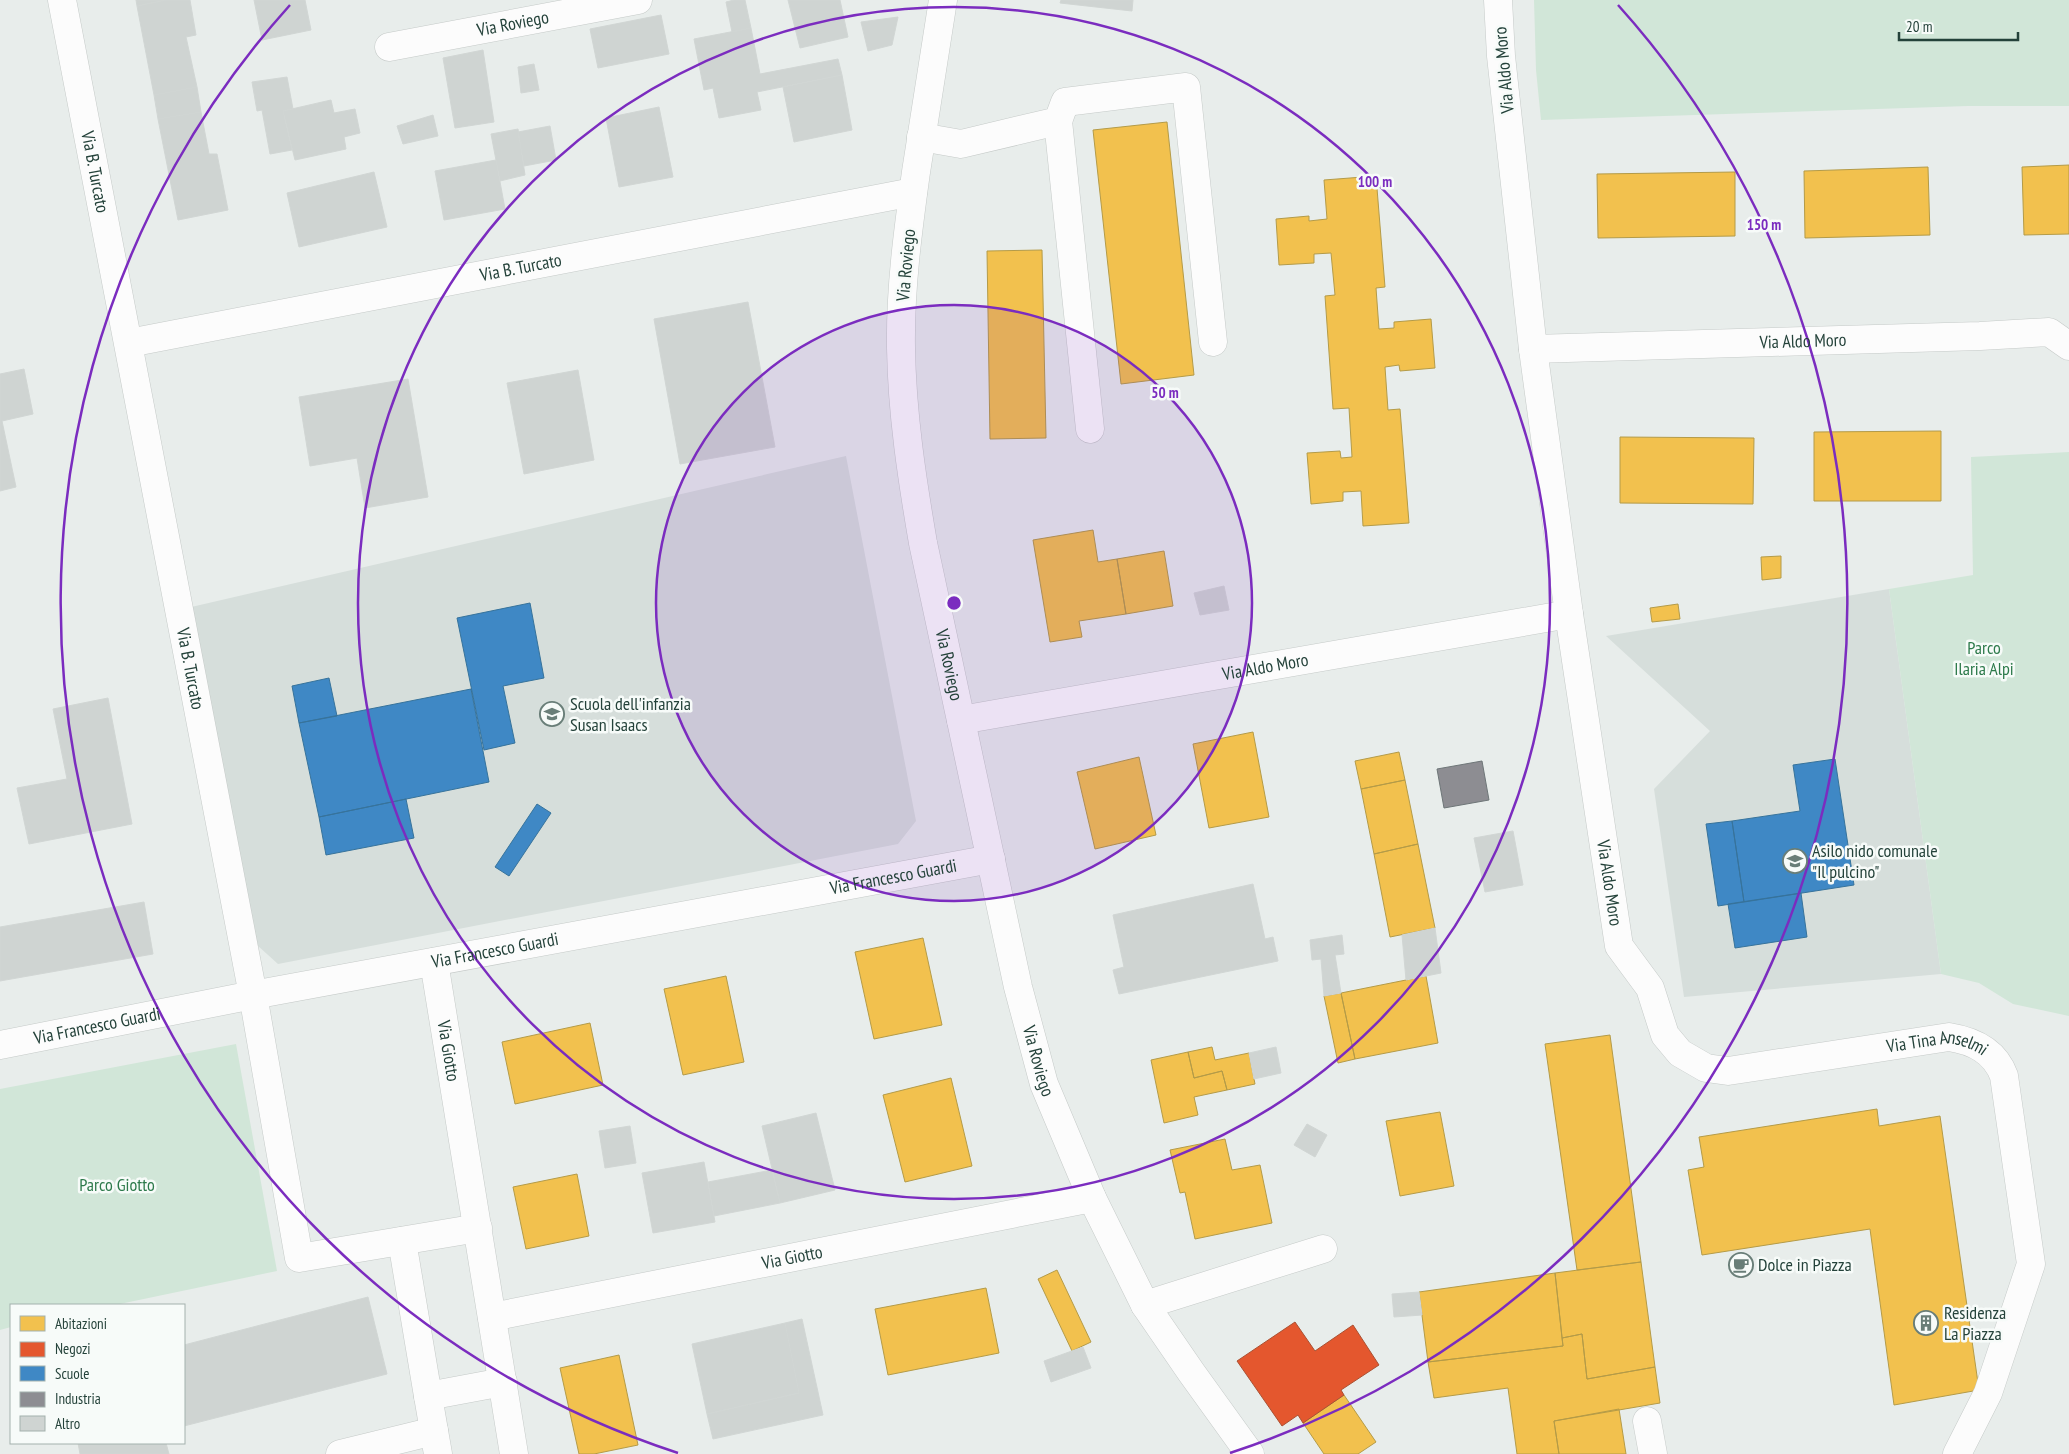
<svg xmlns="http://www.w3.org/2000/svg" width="2069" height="1454" font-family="'PT Sans Narrow',sans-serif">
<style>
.built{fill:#d6dedb}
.green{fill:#d1e6d8}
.homes{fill:#f2c14e;stroke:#b49b48}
.shops{fill:#e4572e;stroke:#aa5132}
.schools{fill:#3f88c5;stroke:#37739b}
.industry{fill:#8d8d92;stroke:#6e7678}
.building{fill:#cfd4d2;stroke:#d1d6d4}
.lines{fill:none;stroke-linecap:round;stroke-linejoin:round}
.minor-casing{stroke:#c5cac8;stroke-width:29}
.minor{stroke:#fcfcfc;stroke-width:28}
.ring{fill:none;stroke:#7b2cbf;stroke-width:2.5}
.labels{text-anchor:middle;stroke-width:5;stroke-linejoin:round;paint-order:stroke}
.street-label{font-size:18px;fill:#24423a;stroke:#f7fbf9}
.park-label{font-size:18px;fill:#2d7a4b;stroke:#f7fbf9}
.poi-label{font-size:18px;fill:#24423a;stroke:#f7fbf9;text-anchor:start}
.centre{fill:#7b2cbf;stroke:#f7fbf9;stroke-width:2.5}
.ring-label{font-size:15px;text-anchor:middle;font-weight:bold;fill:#7b2cbf;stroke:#f7fbf9;stroke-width:5;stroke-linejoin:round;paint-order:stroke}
</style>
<rect width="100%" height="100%" fill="#e8edeb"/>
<path class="built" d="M846 456 916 821 898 844 278 964 257 945 187 608Z
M1889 589 1941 974 1684 997 1654 789 1710 731 1606 636Z"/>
<path class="green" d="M1534 0H2069V106H1968L1541 120 1536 70Z
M2069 452V1016L2013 1004 1979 983 1941 974 1889 589 1973 575 1971 457Z
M236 1044 277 1271 115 1305H11V1327L0 1330V1089Z"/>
<path class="homes" d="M1167 122 1194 375 1121 384 1093 130Z
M2069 165V234L2024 235 2022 167Z
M1928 167 1930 235 1805 238 1804 171Z
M1735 172V236L1598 238 1597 174Z
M1376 176 1385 287 1376 288 1379 329 1394 328V322L1431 319 1435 368 1400 371 1399 365 1385 367 1388 410 1400 409 1409 523 1363 526 1361 491 1343 492V501L1311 504 1307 453 1340 451 1341 458 1352 457 1349 408 1333 409 1325 296 1335 295 1331 253 1314 254V263L1279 265 1276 219 1309 216V221L1327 219 1324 180Z
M1042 250 1046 438 990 439 987 251Z
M1941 431V501H1814V432Z
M1620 437 1754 438 1753 504 1620 503Z
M1093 530 1098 562 1117 559 1126 614 1079 621 1082 637 1050 642 1033 540Z
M1164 551 1173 606 1126 614 1117 559Z
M1781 556V578L1762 580 1761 557Z
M1678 604 1680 619 1652 622 1650 608Z
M1253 732 1269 817 1209 828 1193 744Z
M1399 752 1405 780 1361 789 1355 761Z
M1139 757 1156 835 1095 849 1077 772Z
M1405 780 1418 844 1374 854 1361 789Z
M1418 844 1435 928 1390 937 1374 854Z
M923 938 942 1025 874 1039 855 952Z
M726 976 744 1062 683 1075 664 989Z
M1426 976 1438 1043 1355 1059 1341 993Z
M1341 993 1355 1059 1338 1063 1324 996Z
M590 1023 603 1085 515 1104 502 1042Z
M1610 1035 1641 1262 1577 1270 1545 1044Z
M1212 1047 1215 1060 1249 1053 1255 1084 1227 1090 1222 1071 1194 1078 1188 1052Z
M1188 1052 1194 1078 1222 1071 1227 1090 1194 1097 1198 1115 1164 1123 1151 1060Z
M951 1078 972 1166 905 1182 883 1095Z
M1877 1109 1879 1126 1940 1116 1979 1390 1894 1405 1870 1229 1702 1255 1688 1170 1704 1167 1699 1137Z
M1440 1112 1454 1186 1400 1196 1386 1121Z
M1225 1139 1232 1170 1260 1165 1272 1223 1195 1239 1185 1192 1180 1193 1170 1150Z
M577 1174 589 1236 526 1249 513 1187Z
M1641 1262 1655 1367 1587 1379 1582 1334 1562 1338 1555 1273Z
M1057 1270 1091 1342 1072 1351 1038 1279Z
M1555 1273 1563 1346 1428 1362 1419 1292Z
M986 1288 999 1353 888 1375 875 1309Z
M1582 1334 1587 1379 1655 1367 1660 1403 1554 1421 1559 1454H1517L1508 1388 1434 1398 1428 1362 1563 1346 1562 1338Z
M619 1355 638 1445 594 1454H579L560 1368Z
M1344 1395 1376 1442 1358 1454H1324L1303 1423Z
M1619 1409 1626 1454H1559L1554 1421Z"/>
<path class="shops" d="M1295 1322 1315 1351 1353 1325 1379 1365 1341 1390 1344 1395 1303 1423 1298 1415 1282 1426 1237 1361Z"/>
<path class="schools" d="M530 603 544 678 503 686 515 743 484 750 457 618Z
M329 678 337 716 299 723 292 686Z
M471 689 489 782 319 817 299 723Z
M1835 759 1854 885 1744 902 1732 821 1800 811 1793 765Z
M406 799 414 838 326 855 319 817Z
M537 804 551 813 509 876 495 867Z
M1732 821 1744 902 1718 906 1706 824Z
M1801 893 1807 937 1735 948 1728 904Z"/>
<path class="industry" d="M1482 761 1489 800 1444 808 1437 769Z"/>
<path class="building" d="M136 0H166L137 6Z
M166 0H190L196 35 186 37 197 87 154 95 137 6Z
M254 0H305L311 30 262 40Z
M734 0H745L751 28 732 32 726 2Z
M788 0H840L848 37 800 48Z
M1061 0H1133L1132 11 1060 3Z
M661 15 669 54 598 68 590 29Z
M898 17 892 45 868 51 861 22Z
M751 28 760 74 838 59 842 75 757 92 761 110 719 118 713 88 704 90 694 39Z
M483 50 494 122 455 128 443 58Z
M534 64 539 90 521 93 518 67Z
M842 75 852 130 794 142 783 87Z
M287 77 293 109 283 111 292 150 270 154 262 110 257 111 252 82Z
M197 87 201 112 158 119 154 95Z
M331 100 334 113 355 109 360 133 344 137 346 149 295 160 283 111Z
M659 107 673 177 619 187 606 118Z
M201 112 209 154H217L228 210 178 220 158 119Z
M433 115 438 136 403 144 397 126Z
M550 126 556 160 524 166 518 132Z
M518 129 525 175 500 181 491 134Z
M496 160 505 209 444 220 435 171Z
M374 172 387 227 299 247 287 193Z
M748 302 775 447 680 464 654 319Z
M24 369 33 414 2 421 16 487 0 491V374Z
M578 370 594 460 524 474 507 383Z
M408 379 428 497 365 508 357 458 310 466 299 397Z
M1224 586 1229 610 1200 615 1194 593Z
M108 698 132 824 29 844 17 788 67 779 53 709Z
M1513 831 1523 885 1485 892 1474 838Z
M1253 884 1265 939 1273 937 1278 961 1119 994 1113 970 1124 967 1113 915Z
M144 902 153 954 0 981V927Z
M1435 928 1441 973 1406 980 1402 935Z
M1342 935 1344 954 1335 955 1341 993 1324 996 1321 959 1312 960 1310 940Z
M1276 1047 1281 1073 1254 1079 1249 1053Z
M816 1113 835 1190 780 1203 762 1126Z
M1307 1124 1327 1135 1315 1157 1294 1145Z
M630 1126 636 1163 605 1168 599 1131Z
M704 1162 715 1222 653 1233 642 1173Z
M772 1170 780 1203 714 1216 708 1182Z
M1419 1292 1422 1315 1394 1317 1392 1294Z
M368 1297 387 1374 184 1426V1345Z
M802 1319 823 1415 713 1439 707 1414 799 1393 785 1323Z
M785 1323 799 1393 707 1414 692 1344Z
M1083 1347 1091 1368 1051 1382 1044 1361Z
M78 1443H166L169 1454H80Z"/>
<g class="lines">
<defs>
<g id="minor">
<path id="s1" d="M62 0 253 995 299 1258 478 1228"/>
<path id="s2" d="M943 0C934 57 925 114 916 172 908 230 900 289 901 348 902 414 912 479 923 543L1018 987 1044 1084 1092 1198 1145 1305 1191 1372 1250 1454"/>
<path id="s3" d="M389 47 638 0"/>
<path d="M1058 121 1090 429"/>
<path d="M921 137 961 144 1058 121 1065 102 1186 87 1213 342"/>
<path id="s4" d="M129 343 913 192"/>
<path id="s5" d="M1533 349 1980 336 2049 332 2069 346"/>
<path id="s6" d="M1569 614 1619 946 1650 988 1665 1035 1680 1053 1706 1068 1728 1071 1949 1037C1974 1041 1995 1051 2004 1076L2031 1264 1988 1393 1957 1454"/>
<path id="s7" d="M961 720 1569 614 1533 349 1501 56 1498 0"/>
<path id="s8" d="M434 962 514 1454"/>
<path id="s9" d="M0 1045 253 995 991 859"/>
<path d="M402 1241 428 1396 503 1382"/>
<path d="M1145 1305 1323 1249"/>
<path id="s10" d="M492 1317 1092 1198"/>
<path d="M1647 1421 1653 1454"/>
<path d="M434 1431 438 1454"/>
<path d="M340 1454 434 1431 428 1396"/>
</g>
</defs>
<use href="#minor" class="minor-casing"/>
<use href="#minor" class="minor"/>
</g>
<circle cx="954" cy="603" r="298" fill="#7b2cbf" fill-opacity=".12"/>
<g class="ring">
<circle cx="954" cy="603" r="298"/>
<circle cx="954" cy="603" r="596"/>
<path d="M678 1453A894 894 0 0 1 290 5M1618 5A894 894 0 0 1 1230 1453"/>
</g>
<defs>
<symbol id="school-ring" viewBox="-11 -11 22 22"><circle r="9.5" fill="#f7fbf9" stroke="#697e78" stroke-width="1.5"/><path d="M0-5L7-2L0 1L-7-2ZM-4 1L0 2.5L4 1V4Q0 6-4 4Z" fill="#697e78"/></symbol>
<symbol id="cafe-ring" viewBox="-11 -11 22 22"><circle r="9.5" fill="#f7fbf9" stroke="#697e78" stroke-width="1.5"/><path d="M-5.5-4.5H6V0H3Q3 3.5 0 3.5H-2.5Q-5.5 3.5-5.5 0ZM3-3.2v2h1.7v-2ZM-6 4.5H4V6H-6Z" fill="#697e78"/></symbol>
<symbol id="building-ring" viewBox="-11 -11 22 22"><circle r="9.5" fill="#f7fbf9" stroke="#697e78" stroke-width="1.5"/><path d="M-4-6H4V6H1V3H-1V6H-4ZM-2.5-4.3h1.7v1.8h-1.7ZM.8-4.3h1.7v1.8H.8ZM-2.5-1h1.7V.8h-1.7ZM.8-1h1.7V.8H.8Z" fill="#697e78"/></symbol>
</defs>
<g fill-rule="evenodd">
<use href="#school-ring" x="538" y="700" width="28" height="28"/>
<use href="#school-ring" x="1781" y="847" width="28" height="28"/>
<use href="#cafe-ring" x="1727" y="1251" width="28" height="28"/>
<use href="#building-ring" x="1912" y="1309" width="28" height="28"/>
</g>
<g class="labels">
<g class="street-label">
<text dy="6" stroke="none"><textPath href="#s3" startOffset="126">Via Roviego</textPath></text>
<text transform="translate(1504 70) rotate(-95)" y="6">Via Aldo Moro</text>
<text dy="6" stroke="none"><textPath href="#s1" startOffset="175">Via B. Turcato</textPath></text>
<text transform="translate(906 265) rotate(-85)" y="6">Via Roviego</text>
<text dy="6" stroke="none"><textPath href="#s4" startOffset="399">Via B. Turcato</textPath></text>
<text dy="6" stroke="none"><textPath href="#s5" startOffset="270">Via Aldo Moro</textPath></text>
<text dy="6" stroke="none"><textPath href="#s2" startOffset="672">Via Roviego</textPath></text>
<text dy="6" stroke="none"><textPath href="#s7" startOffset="309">Via Aldo Moro</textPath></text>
<text dy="6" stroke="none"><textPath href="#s1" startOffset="681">Via B. Turcato</textPath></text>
<text dy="6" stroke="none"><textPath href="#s9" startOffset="909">Via Francesco Guardi</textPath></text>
<text dy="6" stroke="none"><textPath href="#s6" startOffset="272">Via Aldo Moro</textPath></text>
<text dy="6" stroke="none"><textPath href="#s9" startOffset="504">Via Francesco Guardi</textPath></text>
<text dy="6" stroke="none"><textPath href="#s9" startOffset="99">Via Francesco Guardi</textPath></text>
<text dy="6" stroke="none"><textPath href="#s8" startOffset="90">Via Giotto</textPath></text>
<text dy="6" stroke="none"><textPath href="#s6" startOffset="725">Via Tina Anselmi</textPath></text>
<text dy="6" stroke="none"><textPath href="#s2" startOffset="1078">Via Roviego</textPath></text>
<text dy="6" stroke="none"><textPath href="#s10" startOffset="306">Via Giotto</textPath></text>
</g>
<g class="park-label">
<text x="1984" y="654">Parco<tspan x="1984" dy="21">Ilaria Alpi</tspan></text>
<text x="117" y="1191">Parco Giotto</text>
</g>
<g class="poi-label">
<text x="570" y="710">Scuola dell'infanzia<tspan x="570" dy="21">Susan Isaacs</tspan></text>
<text x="1812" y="857">Asilo nido comunale<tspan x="1812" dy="21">"Il pulcino"</tspan></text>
<text x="1758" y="1271">Dolce in Piazza</text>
<text x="1944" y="1319">Residenza<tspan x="1944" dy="21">La Piazza</tspan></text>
</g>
</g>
<circle cx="954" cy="603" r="8" class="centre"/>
<g class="ring-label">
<text x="1375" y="187">100 m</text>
<text x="1764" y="230">150 m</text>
<text x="1165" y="398">50 m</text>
</g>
<rect x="10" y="1304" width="175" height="140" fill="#f7fbf9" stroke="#a3b1ad"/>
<rect x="20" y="1316" width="25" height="15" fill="#f2c14e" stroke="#a3b1ad"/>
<text x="55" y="1329" font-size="15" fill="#24423a">Abitazioni</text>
<rect x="20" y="1342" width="25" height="15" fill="#e4572e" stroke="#a3b1ad"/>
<text x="55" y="1354" font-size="15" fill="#24423a">Negozi</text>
<rect x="20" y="1366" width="25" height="15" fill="#3f88c5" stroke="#a3b1ad"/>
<text x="55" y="1379" font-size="15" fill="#24423a">Scuole</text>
<rect x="20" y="1392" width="25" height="15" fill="#8d8d92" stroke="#a3b1ad"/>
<text x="55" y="1404" font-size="15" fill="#24423a">Industria</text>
<rect x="20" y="1416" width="25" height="15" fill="#cfd4d2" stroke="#a3b1ad"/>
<text x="55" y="1429" font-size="15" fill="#24423a">Altro</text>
<path d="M1899 32v8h119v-8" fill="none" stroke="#24423a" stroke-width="2.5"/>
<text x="1906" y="32" font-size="15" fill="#24423a" stroke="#f7fbf9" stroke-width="4" paint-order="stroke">20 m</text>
</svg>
